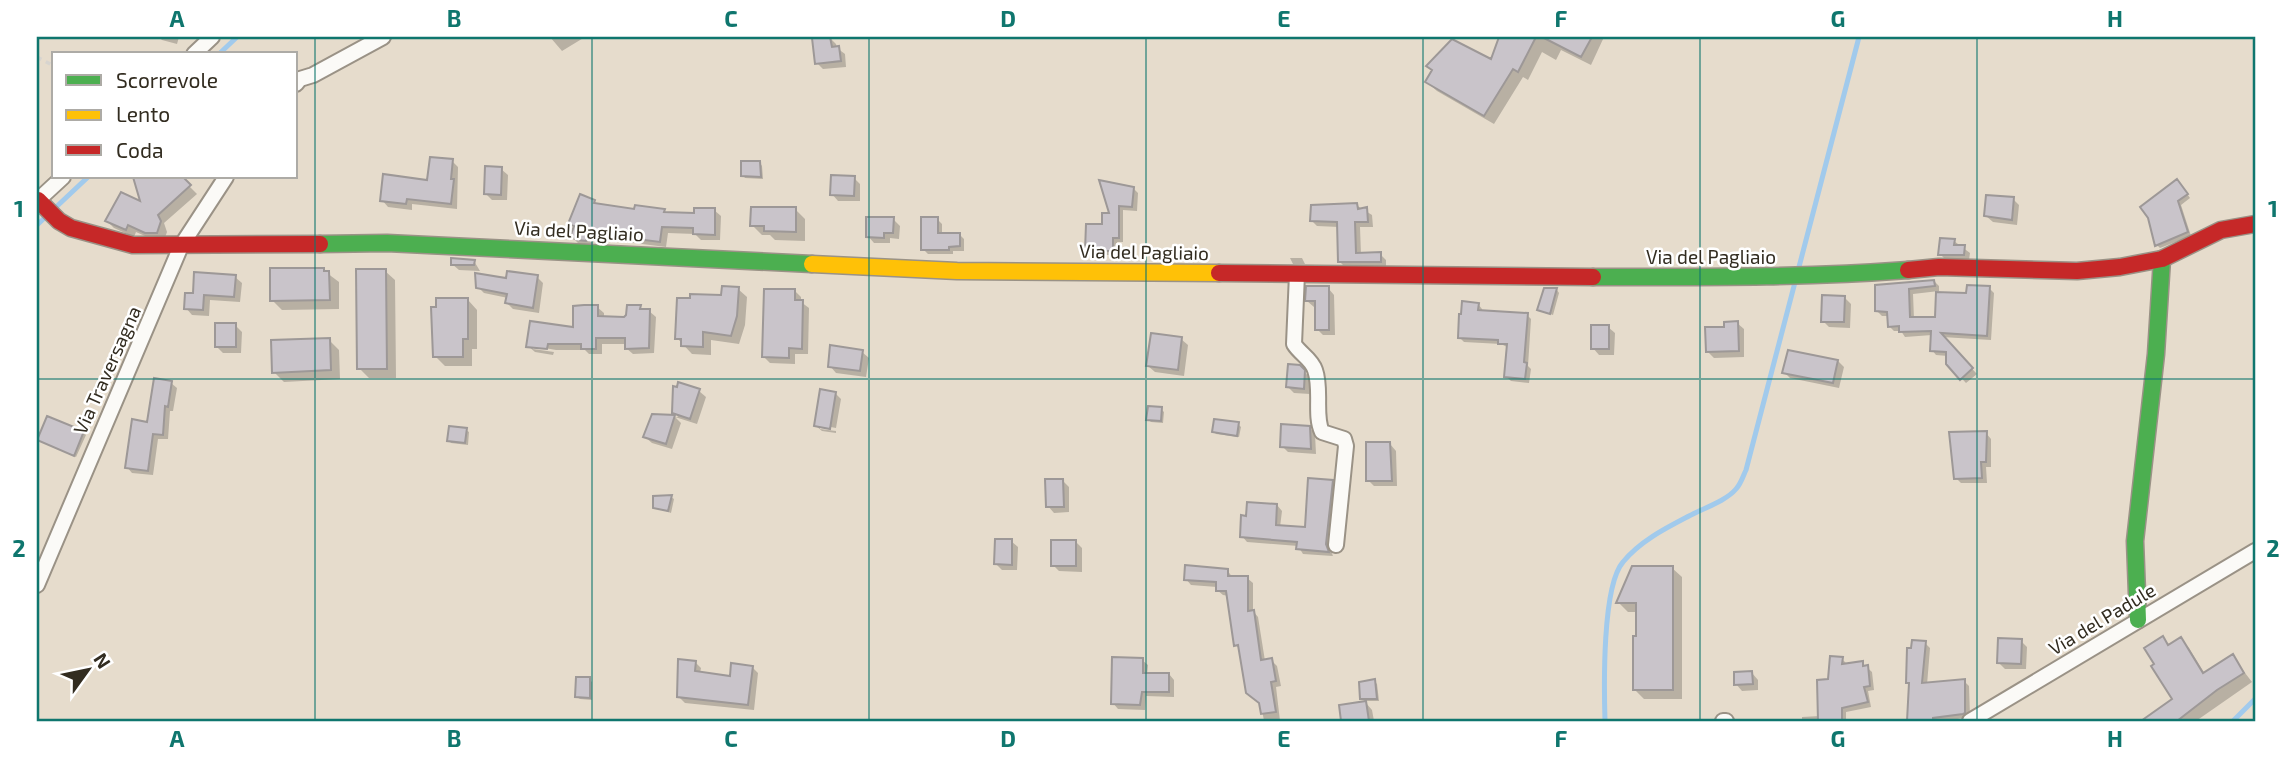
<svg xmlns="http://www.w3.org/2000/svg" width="2292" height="758" font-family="'Exo 2',sans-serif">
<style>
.shadow{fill:#0003}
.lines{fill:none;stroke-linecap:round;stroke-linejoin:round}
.stream{stroke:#a1caec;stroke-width:5}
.building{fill:#c9c4ca;stroke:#9d9897;stroke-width:2}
.street-casing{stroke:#9a9286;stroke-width:18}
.fast-casing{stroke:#9a9286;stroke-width:19}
.slow-casing{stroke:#9a9286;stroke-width:19}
.jam-casing{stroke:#9a9286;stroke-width:19}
.path{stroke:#d7d4cf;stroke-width:3.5;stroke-dasharray:5 5;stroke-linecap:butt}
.street{stroke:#fbfaf7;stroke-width:14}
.fast{stroke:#4caf50;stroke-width:16}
.slow{stroke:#ffc107;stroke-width:16}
.jam{stroke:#c62828;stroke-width:16}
.grid{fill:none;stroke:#0f766e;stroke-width:2;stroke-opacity:0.55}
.labels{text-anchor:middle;stroke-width:5;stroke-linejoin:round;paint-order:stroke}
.street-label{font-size:19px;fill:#322c20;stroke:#fff}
.neatline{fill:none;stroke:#0f766e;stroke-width:2.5}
.grid-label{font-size:23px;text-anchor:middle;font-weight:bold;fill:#0f766e}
</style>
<rect width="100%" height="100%" fill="#e6dccc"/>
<path class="shadow" d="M159 37H179L177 44 162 40Z
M550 37H585L562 51Z
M1502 37H1604L1591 65 1561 50 1556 60 1542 52 1528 80 1523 77 1494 124 1437 91 1427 82 1492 61Z
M830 38 836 44 837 48 845 54 846 67 823 69 817 63Z
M452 161 458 167 457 209 412 204V210L388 207 382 200 429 182Z
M760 163 762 166 763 179 745 178 743 175Z
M501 169 508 175 507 200H492L486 194Z
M143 177H180L197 194 164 223 167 232 164 240H154L136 232 134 237 114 228 107 221 143 204 135 180Z
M854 178 860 184V201H838L832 194Z
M2181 185 2190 198 2181 205 2191 236 2160 248 2157 245Z
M1133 188 1138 193 1137 211 1123 210V242H1117V255H1092L1087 250 1111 215Z
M2013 199 2019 205 2017 225 1993 222 1986 216Z
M594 201 599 206 635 211 664 210 667 214 696 215 714 210 721 216 720 240H701L695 234 668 233 666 247 595 238 592 246 578 243 572 237 575 228 570 223Z
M1356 205 1372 215 1373 227H1360L1361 255 1380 254 1386 260V267H1345L1339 261V227L1317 226 1311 220Z
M795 209 805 219V241L775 240 770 235H762L752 225Z
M893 219 900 226 899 239 890 238V243H874L868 236Z
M937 219 942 224V235L959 234 964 239V251H953V254H928L923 249Z
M1954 241 1970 253 1969 260H1946L1940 254Z
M1290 258H1302L1305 264H1293Z
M474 261 480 271 459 270 452 264Z
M323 270 339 282V309L282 310 272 300Z
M385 271 395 280 396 378H369L359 368Z
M235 277 242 283 240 302 210 300 209 316 192 315 186 308 194 295Z
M537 277 543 283 539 313 513 309 507 303 508 298 484 293 478 287Z
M1934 281 1939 286V291L1913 294 1914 319H1937L1968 295 1989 288 1994 293 1991 340 1942 337 1977 374 1966 383 1948 364V356L1936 355 1932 350V335L1905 337 1901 331H1894L1889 326V316H1882L1877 311V286Z
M1328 288 1334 295 1335 335H1323L1317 329V307H1314L1307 301Z
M738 289 747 297 745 325 739 344 711 340V355L692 354 677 338 723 296Z
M1545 290H1557L1559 293 1553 315 1539 310Z
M795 291 801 297V302L809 308 808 354H795V364L770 363 764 357Z
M1845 298 1851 304 1850 328 1829 327 1823 321Z
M468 300 477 310V349H472V366H445L435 356Z
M1478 304 1482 309V312L1527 315 1531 319 1528 366 1531 369 1529 383 1511 381 1506 376 1509 348 1501 344 1464 342 1460 338Z
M597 307 604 313V318L624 319 640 307 643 311H649L656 317 654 353 633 354 626 348 627 344H602V354H589L585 350H556L533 346V349L554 352 553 355 535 352 528 346 575 329Z
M1737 323 1744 329V357L1714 358 1707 351 1726 328Z
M235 325 242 332 241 353H223L216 346Z
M1608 327 1615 333 1614 355H1599L1593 348Z
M1181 339 1188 345 1184 376 1155 372 1148 366Z
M329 340 339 350 340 379 284 382 274 372Z
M862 352 869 358 866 377 836 373 830 366Z
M1838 361 1844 367 1839 388 1790 378 1784 372Z
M1300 367 1310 378V394L1294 393 1288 387Z
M171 383 177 388 173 411H170L168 439H158L153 475 132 473 127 467Z
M680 384 699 391 706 397 697 424 675 417 681 423 672 449 652 443 645 437 653 416 678 417 674 412Z
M836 394 841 399 836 428 820 425V429L836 431V433L822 431 816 426Z
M1161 409 1164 412 1163 423 1151 422 1148 419Z
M1238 424 1241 427 1239 437 1216 434 1214 431Z
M1309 427 1315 434 1316 454 1288 452 1282 446Z
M466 430 469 432 468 445 451 443 449 440Z
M83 433 86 435 76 457 42 442Z
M1986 433 1991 439V467H1986L1987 483H1961L1956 478Z
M1390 444 1396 451 1397 486H1374L1368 480Z
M1062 480 1069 487V512L1054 513 1048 506Z
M1332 481 1337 487 1331 551 1333 556 1303 554 1298 546 1247 542 1242 536 1277 505 1282 511 1280 527 1306 528Z
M671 497 674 499 671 513 655 507Z
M1011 541 1018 547 1017 570H1002L996 564Z
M1076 542 1082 548V572L1059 571 1053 565Z
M1672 568 1682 577V699H1644L1634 689 1638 612H1628L1618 602Z
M1227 570 1233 578H1247L1253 583V611L1258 617 1265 661 1271 660 1277 666 1281 686 1276 687 1280 721H1264L1261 704 1241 650 1236 645 1229 596 1223 595 1217 590V587L1191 585 1186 579Z
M2163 638 2170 646 2180 639 2189 648 2205 674 2232 656 2252 682 2196 721H2151L2148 718 2174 700Z
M2021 641 2027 647 2026 669H2005L1998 662Z
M1925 643 1930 648 1927 685 1964 681 1969 686 1970 717 1945 721H1909L1911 685 1908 682Z
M1842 659 1847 664 1862 663 1872 672 1874 690 1868 691 1871 707 1846 712V721H1802V717L1820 716 1829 681Z
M1142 660 1148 665 1147 675 1169 674 1174 680V697L1146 696 1145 710 1118 709 1113 703Z
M695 662 701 668 700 673 731 677 752 667 758 673 754 710 685 703 679 697Z
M1752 673 1758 680V690L1742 691 1736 684Z
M589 679 592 682V700L580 699 577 697Z
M1374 681 1377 684 1379 701H1365L1362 698Z
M1366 703 1372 710 1374 721H1343L1341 706Z"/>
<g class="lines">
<path class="stream" d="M219 54 237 37
M37 225 88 177
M1605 721C1604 688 1602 586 1623 562 1640 541 1666 528 1689 516 1704 508 1726 501 1736 489 1741 484 1743 476 1746 470L1859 37
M2233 721 2255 699"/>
</g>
<path class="building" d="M830 37 832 47 839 46 841 61 815 64 812 38Z
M1499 37H1536L1518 72 1513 69 1484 116 1425 82 1432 70 1426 66 1452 39 1491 59Z
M1542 37H1592L1581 57Z
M430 157 453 159 451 179H454L451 204 407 199 406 204 380 201 383 174 427 180Z
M741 161H760L761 177 741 176Z
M485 166 502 167 501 195 484 194Z
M831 175 855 176 854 196 830 195Z
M133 177H183L191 185 158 215 161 221 157 233H145L128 225 126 230 105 221 121 192 140 201Z
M2177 179 2188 194 2178 201 2188 232 2155 246 2148 218 2140 207Z
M1099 180 1134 187 1132 207 1119 206V238H1113V251H1085L1086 224H1102V213H1109Z
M580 194 595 200 594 203 634 209 635 205 665 209 664 212 694 213V208H715V235L693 234V228L662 227 660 242 589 233 586 241 578 240 570 237 574 226 568 224Z
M1986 195 2014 197 2012 220 1984 216Z
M1357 203 1358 209 1367 207 1368 222H1355L1356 253 1381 252V262H1338L1337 222 1310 221 1311 205Z
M751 207H796V232L764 231V226H750Z
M866 217H894L893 233H884V238L866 237Z
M921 217H938V233H960V246L949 247V250H921Z
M1940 238 1955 239 1954 245H1965L1964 255H1938Z
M451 258 475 260 474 265H451Z
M270 268H324V271H329L330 300 270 301Z
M356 269H386L387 369H357Z
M507 271 538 275 533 308 505 303 507 294 476 288 475 273 506 278Z
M194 272 236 275 234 297 204 295 203 310 184 309 185 293H193Z
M1934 280 1935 286 1909 289 1910 317H1935L1936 292 1966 293 1967 285 1990 286 1987 336 1941 333 1973 368 1960 380 1946 364V352L1930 351 1931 331 1899 332V326L1888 327 1887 312 1875 311V285Z
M722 286 739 287 737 316 731 336 703 332V347L681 346V339H675L677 298H690V294L721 295Z
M1306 286H1329V330H1315V301H1305Z
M1544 288H1557L1550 314 1537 310Z
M764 289H795V300H803L802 349 789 348V358L762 357Z
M1822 295 1845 296 1844 322H1821Z
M436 298H468V339H463V357H433L431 307H436Z
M1462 301 1479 303 1478 310 1528 313 1524 362 1527 363 1525 379 1504 377 1507 344H1498V340L1458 338 1459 314H1461Z
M584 305H598V316L624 317 626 315 627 305H641L640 309H650L649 348 625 349V338H596V349H581V344H548L547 349 526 347 530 321 573 327V306Z
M1738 321 1739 351 1706 352 1705 327H1724V322Z
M215 323H236V347H215Z
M1591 325H1609V349H1591Z
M1151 333 1182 337 1178 370 1146 366Z
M330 338 331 370 272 373 271 340Z
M830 345 863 350 860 371 828 367Z
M1788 350 1838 360 1833 383 1782 373Z
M1288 364 1300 365 1305 370 1304 389 1286 387Z
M154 378 172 381 168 407 165 406 163 435 153 434 148 471 125 468 132 419 147 422Z
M678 382 700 389 690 419 672 413 673 386 677 387Z
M820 389 836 392 830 429 814 426Z
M1148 406 1162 407 1161 421 1146 420Z
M652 414 675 415 666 444 643 437Z
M47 416 84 431 74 456 37 440Z
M1214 419 1239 422 1237 436 1212 432Z
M1281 424 1310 426 1311 449 1280 447Z
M449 426 467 428 465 443 447 441Z
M1987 431 1986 462H1981L1982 478 1954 479 1949 432Z
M1366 442H1390L1392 481H1366Z
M1308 478 1333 480 1326 544 1329 552 1296 549 1297 542 1240 537 1241 515 1246 516 1247 502 1277 504 1276 525 1305 527Z
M1045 479H1063L1064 507H1046Z
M672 495 668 511 653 508V496Z
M995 539H1012V565L994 564Z
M1051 540H1076V566H1051Z
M1185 565 1228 569V576H1248V611L1254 610 1261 660 1272 658 1276 681 1271 682 1276 712 1261 714 1259 703 1246 693 1238 645 1234 646 1226 591H1216V582L1184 580Z
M1632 566H1673V690H1633V636H1636V603H1616Z
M2163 636 2168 645 2181 637 2203 673 2233 654 2244 673 2217 690 2177 721H2141L2172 699 2151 666 2154 664 2144 648Z
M1998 638 2022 639 2021 664 1997 663Z
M1912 640 1926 641 1922 683 1965 679V713L1963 714 1933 718V721H1907L1909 683H1906L1907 648H1911Z
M1830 656 1843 657 1842 664 1863 661V666L1868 665 1870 686 1864 687 1868 702 1842 708V721H1818L1817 680 1828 679Z
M1112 657 1143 658V673H1169V692H1142L1140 705 1111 704Z
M678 659 696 661 695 671 730 676 731 663 753 666 748 705 677 697Z
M1752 671 1753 684 1734 685V672Z
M576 677H590V698L575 697Z
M1375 679 1377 699H1360L1359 682Z
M1366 701 1369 721H1341L1339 705Z"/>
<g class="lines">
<defs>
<path id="street" d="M194 54 212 37
M296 84 300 79 313 75 383 37
M37 201 63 177
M1297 274 1294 344C1300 354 1311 358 1315 370 1322 389 1314 416 1322 432L1344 439 1346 446 1336 545
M37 585 181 246 226 177
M1723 721H1726
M1970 721 2255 551"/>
<path id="fast" d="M320 244 387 243 812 264
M1593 277C1698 277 1803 278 1908 270
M2138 620 2135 541 2156 354 2162 259"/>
<path id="slow" d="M812 264 957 271 1219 273"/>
<path id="jam" d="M38 200 59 221 71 228 133 245 320 244
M1908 270 1939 267 2077 271 2120 267 2162 259 2221 230 2255 224
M1219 273 1593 277"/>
</defs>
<use href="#street" class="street-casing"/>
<use href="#fast" class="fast-casing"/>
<use href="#slow" class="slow-casing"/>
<use href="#jam" class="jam-casing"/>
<path class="path" d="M37 57 54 66"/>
<use href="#street" class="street"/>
<use href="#fast" class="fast"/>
<use href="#slow" class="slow"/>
<use href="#jam" class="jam"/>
</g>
<path class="grid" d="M315 37V721M592 37V721M869 37V721M1146 37V721M1423 37V721M1700 37V721M1977 37V721M37 379H2255"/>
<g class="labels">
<g class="street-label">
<text transform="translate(579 231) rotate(3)" y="7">Via del Pagliaio</text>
<text transform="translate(1144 252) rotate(1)" y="7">Via del Pagliaio</text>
<text x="1711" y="264">Via del Pagliaio</text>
<text transform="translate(107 370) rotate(-66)" y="7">Via Traversagna</text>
<text transform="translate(2102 619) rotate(-31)" y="7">Via del Padule</text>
</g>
</g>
<rect width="2292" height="758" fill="none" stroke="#ffffff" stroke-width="77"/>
<rect x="52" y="52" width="245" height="126" fill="#ffffff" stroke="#adaba6" stroke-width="2"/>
<rect x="66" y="75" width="35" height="10" fill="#4caf50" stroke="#adaba6" stroke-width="2"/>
<text x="116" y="88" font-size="21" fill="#322c20">Scorrevole</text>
<rect x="66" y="110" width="35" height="10" fill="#ffc107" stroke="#adaba6" stroke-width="2"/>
<text x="116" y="122" font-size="21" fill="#322c20">Lento</text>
<rect x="66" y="145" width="35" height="10" fill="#c62828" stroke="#adaba6" stroke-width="2"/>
<text x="116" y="158" font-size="21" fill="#322c20">Coda</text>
<g transform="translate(88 670) rotate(57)" stroke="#ffffff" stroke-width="5" paint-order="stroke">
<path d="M0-5L12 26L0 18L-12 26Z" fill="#322c20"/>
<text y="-10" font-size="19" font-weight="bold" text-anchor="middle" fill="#322c20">N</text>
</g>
<rect x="38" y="38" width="2216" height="682" class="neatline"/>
<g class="grid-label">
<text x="177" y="27">A</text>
<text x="454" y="27">B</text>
<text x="731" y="27">C</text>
<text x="1008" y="27">D</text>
<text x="1284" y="27">E</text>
<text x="1561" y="27">F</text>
<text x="1838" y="27">G</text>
<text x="2115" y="27">H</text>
<text x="19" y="217">1</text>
<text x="2273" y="217">1</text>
<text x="19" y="557">2</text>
<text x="2273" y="557">2</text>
<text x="177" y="747">A</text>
<text x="454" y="747">B</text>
<text x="731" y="747">C</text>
<text x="1008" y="747">D</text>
<text x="1284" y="747">E</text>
<text x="1561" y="747">F</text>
<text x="1838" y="747">G</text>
<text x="2115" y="747">H</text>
</g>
</svg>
